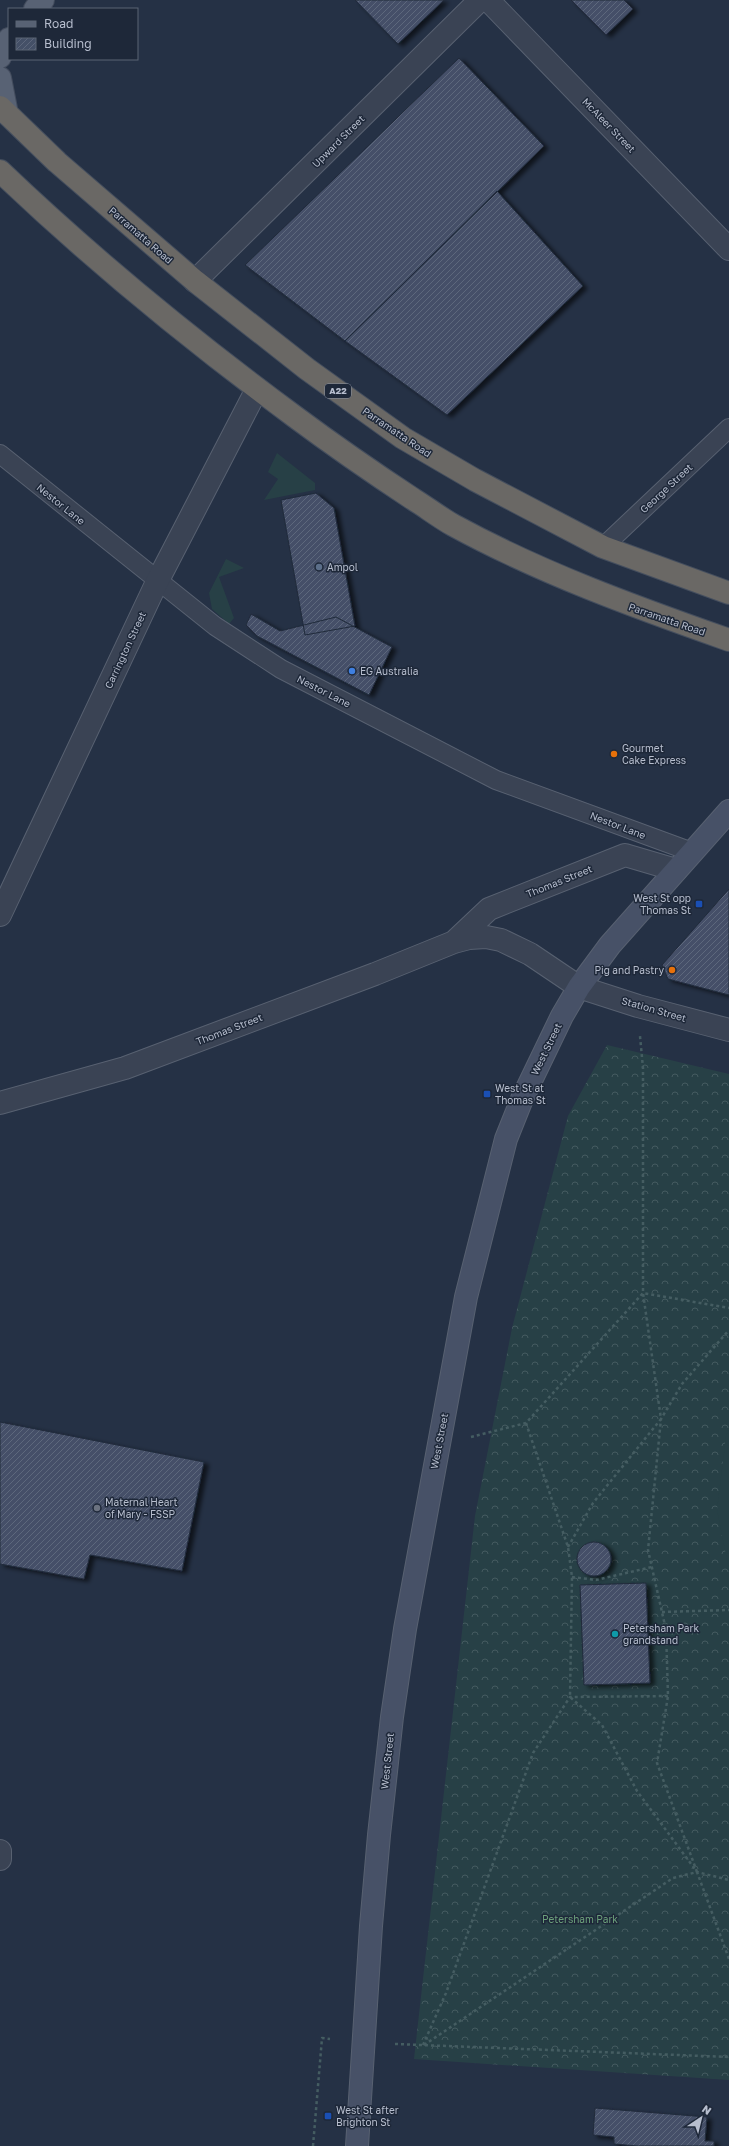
<svg xmlns="http://www.w3.org/2000/svg" width="729" height="2146" font-family="'Golos Text',sans-serif">
<style>
.forest{fill:url(#forest-crowns)}
.garden{fill:#274046}
.building{fill:url(#building-hatch);stroke:#202a3b;filter:url(#shadow)}
.lines{fill:none;stroke-linecap:round;stroke-linejoin:round}
.service-casing{stroke:#586171;stroke-width:20}
.minor-casing{stroke:#586171;stroke-width:24}
.secondary-casing{stroke:#586171;stroke-width:24}
.primary-casing{stroke:#434c5d;stroke-width:24}
.trunk-casing{stroke:#444e5e;stroke-width:24}
.path{stroke:#455d62;stroke-width:2.5;stroke-dasharray:3 3;stroke-linecap:butt}
.service{stroke:#3a4354;stroke-width:18}
.minor{stroke:#3a4354;stroke-width:22}
.secondary{stroke:#475167;stroke-width:22}
.primary{stroke:#586274;stroke-width:22}
.trunk{stroke:#6a6865;stroke-width:22}
.service-dot{fill:#5c6f8a;stroke:#1e2839;stroke-width:1.5}
.shop-dot{fill:#3f7fe0;stroke:#1e2839;stroke-width:1.5}
.food-dot{fill:#e8710a;stroke:#1e2839;stroke-width:1.5}
.transit-dot{fill:#1a4fb4;stroke:#1e2839;stroke-width:1.5}
.worship-dot{fill:#6b7280;stroke:#1e2839;stroke-width:1.5}
.culture-dot{fill:#0f9aa8;stroke:#1e2839;stroke-width:1.5}
.labels{text-anchor:middle;stroke-width:3;stroke-linejoin:round;paint-order:stroke}
.shield{fill:#1e2839;stroke:#8991a1;stroke-width:1}
.shield-label{font-size:9px;font-weight:bold;fill:#b7bece}
.street-label{font-size:10px;fill:#b7bece;stroke:#1e2839}
.poi-label{font-size:10px;fill:#b7bece;stroke:#1e2839;text-anchor:start}
.park-label{font-size:10px;fill:#6ca07b;stroke:#1e2839}
</style>
<defs>
<pattern id="forest-crowns" width="20" height="18" patternUnits="userSpaceOnUse"><rect width="20" height="18" fill="#274046"/><path d="M2 6a3 3 0 1 1 6 0M12 15a3 3 0 1 1 6 0" fill="none" stroke="#445a60"/></pattern>
<pattern id="building-hatch" width="6" height="6" patternUnits="userSpaceOnUse"><rect width="6" height="6" fill="#445067"/><path d="M-1 1l2-2M0 6l6-6M5 7l2-2" fill="none" stroke="#5d677c"/></pattern>
<filter id="shadow"><feDropShadow dx="4.5" dy="2.5" stdDeviation="2" flood-color="#0009"/></filter>
</defs>
<rect width="100%" height="100%" fill="#253145"/>
<path class="forest" d="M607 1045 729 1074V2080L414 2059 475 1516 512 1328 568 1116Z"/>
<path class="garden" d="M277 453 315 483V490L264 500 278 479 268 472Z
M226 559 244 568 219 577 234 618 229 624 212 609 209 593Z
M729 1428V1570L717 1510 726 1436Z"/>
<path class="building" d="M355 0H444L398 44Z
M571 0H624L633 9 606 35Z
M459 58 544 146 345 341 245 265Z
M497 191 583 286 447 415 345 341Z
M316 493 334 508 355 626 305 635 281 500Z
M251 614 280 631 336 617 392 647 369 695 257 636 246 625Z
M729 889V995L668 979 662 965Z
M0 1422 204 1462 182 1571 90 1555 84 1579 0 1564Z
M577 1559a17 17 0 1 1 34 0a17 17 0 1 1-34 0Z
M646 1583 650 1683 584 1685 580 1585Z
M595 2108 707 2117 705 2141H714V2146H637L614 2144V2137L593 2135Z"/>
<g class="lines">
<defs>
<path id="service" d="M0 454 215 626 281 669 496 780 692 852
M603 547 729 428"/>
<path id="minor" d="M488 0 729 249
M195 281 480 0
M0 915 157 582 257 389
M454 942 489 909 625 855 676 870
M0 1103 125 1068 375 974 454 942 469 938 486 937 501 940 530 954 579 987 638 1006 729 1030
M0 1851V1859"/>
<path id="secondary" d="M357 2146 371 1926 379 1835 392 1717 405 1629 466 1297 506 1139 522 1099 562 1016 579 987 610 945 729 811"/>
<path id="primary" d="M35 9 43 0
M0 57 2 50 9 39
M0 78 7 114"/>
<path id="trunk" d="M0 107 57 162 195 281 307 369 403 438 475 480 603 547 729 593
M0 171C92 259 191 340 294 416 333 445 372 472 413 499 426 507 439 517 453 525 541 573 635 607 729 640"/>
</defs>
<use href="#service" class="service-casing"/>
<use href="#minor" class="minor-casing"/>
<use href="#secondary" class="secondary-casing"/>
<use href="#primary" class="primary-casing"/>
<use href="#trunk" class="trunk-casing"/>
<path class="path" d="M526 1423 568 1547 572 1577 570 1697 602 1725 637 1791 697 1872 729 1880
M471 1437 526 1423 643 1293 729 1308
M568 1547 593 1503 661 1419 643 1293V1068L640 1036
M572 1577 596 1580 652 1567
M662 1612 729 1610
M697 1872 657 1763 668 1696 666 1630 648 1550 661 1419 682 1384 729 1330
M395 2044 729 2057
M423 2045 446 1993 533 1753 570 1697 668 1696
M424 2045 673 1878 697 1872 729 1959
M313 2146 322 2038 330 2039"/>
<use href="#service" class="service"/>
<use href="#minor" class="minor"/>
<use href="#secondary" class="secondary"/>
<use href="#primary" class="primary"/>
<use href="#trunk" class="trunk"/>
</g>
<circle class="service-dot" cx="319" cy="567" r="4"/>
<circle class="shop-dot" cx="352" cy="671" r="4"/>
<g class="food-dot">
<circle cx="614" cy="754" r="4"/>
<circle cx="672" cy="970" r="4"/>
</g>
<g class="transit-dot">
<rect x="695" y="900" width="8" height="8" rx="2"/>
<rect x="483" y="1090" width="8" height="8" rx="2"/>
<rect x="324" y="2112" width="8" height="8" rx="2"/>
</g>
<circle class="worship-dot" cx="97" cy="1508" r="4"/>
<circle class="culture-dot" cx="615" cy="1634" r="4"/>
<g class="labels">
<rect class="shield" x="325" y="384" width="26" height="14" rx="3"/>
<g class="shield-label">
<text x="338" y="394">A22</text>
</g>
<g class="street-label">
<text transform="translate(609 125) rotate(46)" y="4">McAleer Street</text>
<text transform="translate(338 141) rotate(-45)" y="4">Upward Street</text>
<text transform="translate(141 235) rotate(41)" y="4">Parramatta Road</text>
<text transform="translate(397 432) rotate(34)" y="4">Parramatta Road</text>
<text transform="translate(666 488) rotate(-43)" y="4">George Street</text>
<text transform="translate(61 504) rotate(39)" y="4">Nestor Lane</text>
<text transform="translate(667 619) rotate(19)" y="4">Parramatta Road</text>
<text transform="translate(125 650) rotate(-65)" y="4">Carrington Street</text>
<text transform="translate(324 691) rotate(27)" y="4">Nestor Lane</text>
<text transform="translate(618 825) rotate(21)" y="4">Nestor Lane</text>
<text transform="translate(559 881) rotate(-22)" y="4">Thomas Street</text>
<text transform="translate(654 1009) rotate(16)" y="4">Station Street</text>
<text transform="translate(229 1029) rotate(-21)" y="4">Thomas Street</text>
<text transform="translate(546 1049) rotate(-64)" y="4">West Street</text>
<text transform="translate(439 1441) rotate(-79)" y="4">West Street</text>
<text transform="translate(387 1761) rotate(-84)" y="4">West Street</text>
</g>
<g class="poi-label">
<text x="327" y="571">Ampol</text>
<text x="360" y="675">EG Australia</text>
<text x="622" y="752">Gourmet<tspan x="622" dy="12">Cake Express</tspan></text>
<text x="691" y="902" text-anchor="end">West St opp<tspan x="691" dy="12">Thomas St</tspan></text>
<text x="664" y="974" text-anchor="end">Pig and Pastry</text>
<text x="495" y="1092">West St at<tspan x="495" dy="12">Thomas St</tspan></text>
<text x="105" y="1506">Maternal Heart<tspan x="105" dy="12">of Mary - FSSP</tspan></text>
<text x="623" y="1632">Petersham Park<tspan x="623" dy="12">grandstand</tspan></text>
<text x="336" y="2114">West St after<tspan x="336" dy="12">Brighton St</tspan></text>
</g>
<g class="park-label">
<text x="580" y="1923">Petersham Park</text>
</g>
</g>
<rect x="8" y="8" width="130" height="52" fill="#1e2839" stroke="#5b6475"/>
<rect x="16" y="21" width="20" height="6" fill="#586274" stroke="#5b6475"/>
<text x="44" y="28" font-size="12" fill="#b7bece">Road</text>
<rect x="16" y="38" width="20" height="12" fill="url(#building-hatch)" stroke="#5b6475"/>
<text x="44" y="48" font-size="12" fill="#b7bece">Building</text>
<g transform="translate(701 2118) rotate(35)" stroke="#1e2839" stroke-width="3" paint-order="stroke">
<path d="M0-3L7 15L0 10L-7 15Z" fill="#b7bece"/>
<text y="-6" font-size="11" font-weight="bold" text-anchor="middle" fill="#b7bece">N</text>
</g>
</svg>
